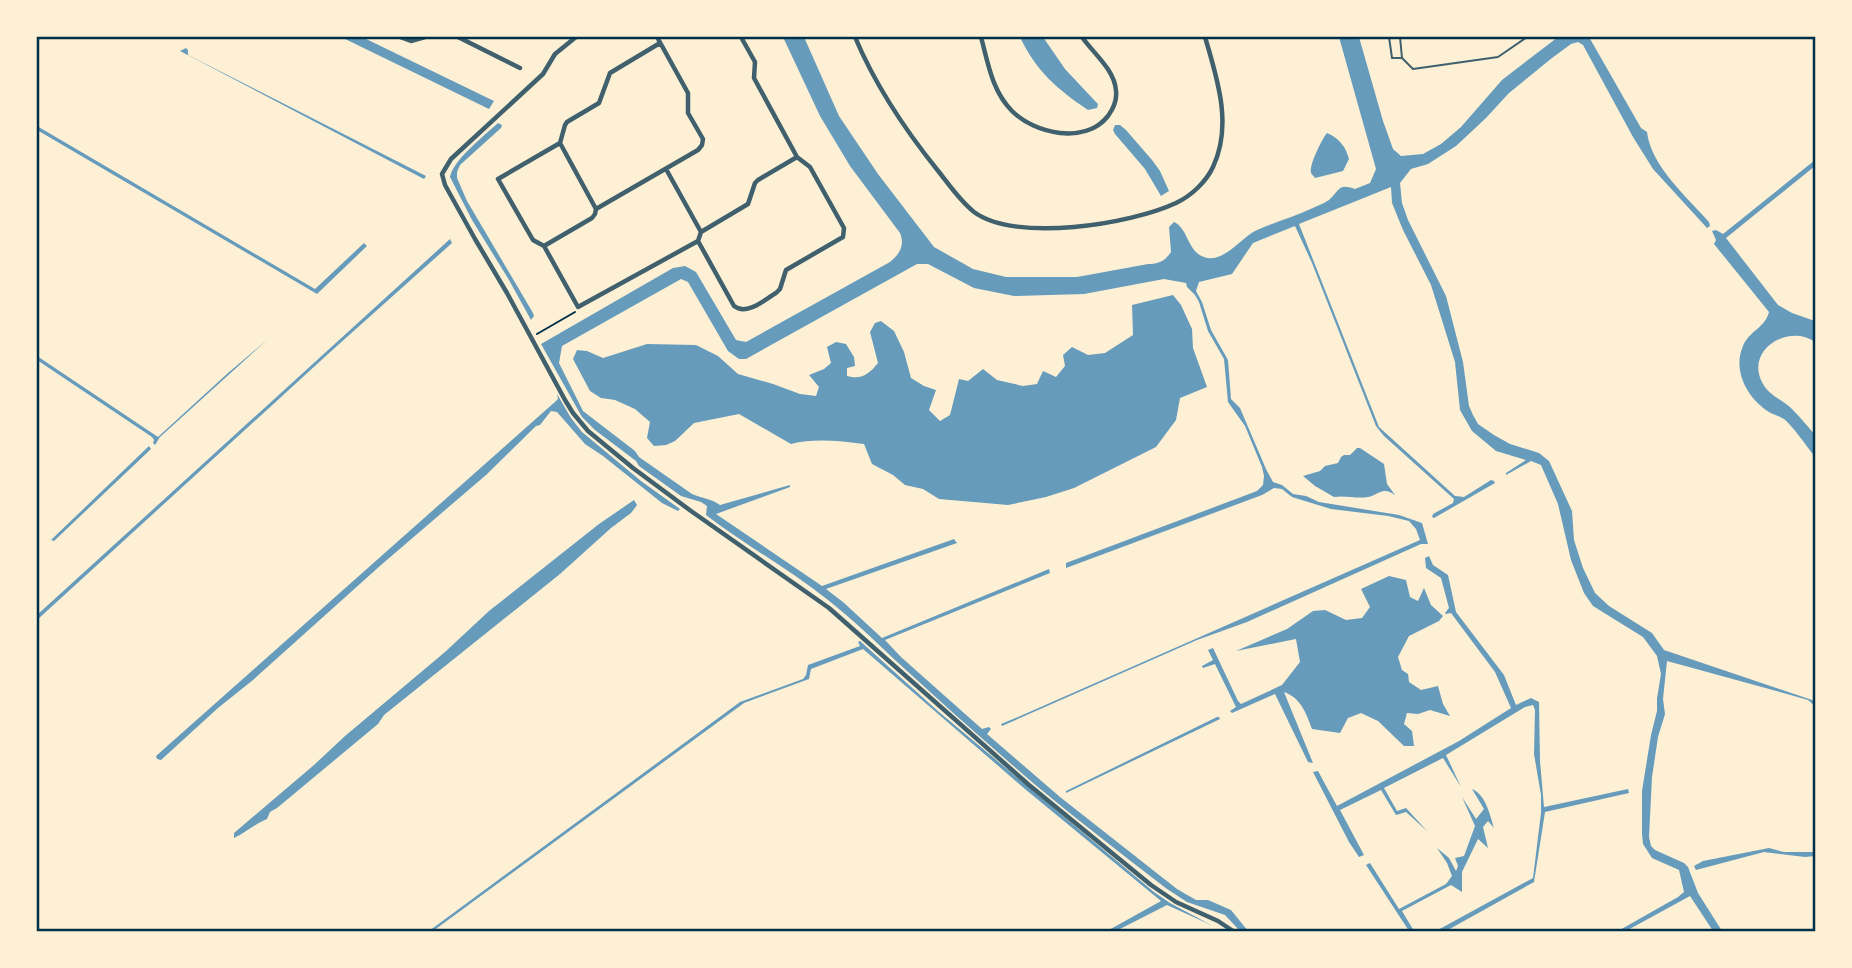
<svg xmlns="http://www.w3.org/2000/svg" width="1852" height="968" font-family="'Asap Condensed',sans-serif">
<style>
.water{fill:#669bbc}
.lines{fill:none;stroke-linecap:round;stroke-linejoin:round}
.path{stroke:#003049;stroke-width:2}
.service{stroke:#3f606c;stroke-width:2}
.minor{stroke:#3f606c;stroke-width:4.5}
.neatline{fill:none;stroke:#003049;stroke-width:2.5}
</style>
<rect width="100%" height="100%" fill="#fdf0d5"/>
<path class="water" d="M341 37H362L494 101 489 109Z
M783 37H804L839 116 878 174 934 247 973 269 1006 277H1077L1148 264C1159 264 1165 261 1171 252L1169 227 1174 222C1188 228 1187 251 1204 257 1223 264 1241 238 1255 231 1274 222 1295 217 1315 207 1319 205 1325 203 1329 200 1340 190 1338 183 1355 189L1370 183 1376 169 1339 37H1359L1383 121 1393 149 1401 156 1423 154 1441 144 1461 127 1502 80 1558 37H1589L1641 128 1647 132C1651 166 1686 196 1709 222L1710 226 1707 228 1653 169 1633 137 1583 45 1578 42 1571 44 1552 58 1509 93 1486 118 1456 146 1428 164 1411 169 1400 183 1402 203 1408 220 1446 296 1463 362 1469 406 1473 415 1478 424 1494 435 1510 444 1539 453 1549 461 1572 511 1574 540 1583 568 1595 593 1609 606 1652 633 1664 650 1815 701V706L1808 700 1787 694 1667 661 1663 699 1665 714 1658 737 1652 777 1649 837 1651 846 1655 850 1684 863 1688 867 1698 893 1722 931H1713L1690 896 1626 931H1618L1678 897 1684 892 1679 870 1652 858 1643 844 1642 834V791L1651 735 1657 711V698L1661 674 1657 656 1643 637 1593 606 1584 593 1571 560 1558 504 1541 465 1531 461 1506 475V473L1526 460 1496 451 1472 431 1460 410 1455 362 1431 285 1403 230 1392 203 1391 187 1299 224 1379 427 1455 496 1464 497 1491 480 1494 481 1495 483 1434 518 1432 517 1433 514 1453 503 1454 499 1384 436 1376 426 1312 263 1295 226 1253 243 1232 274 1199 282 1196 291 1202 302 1211 330 1228 360 1231 399 1240 408 1266 469 1273 482 1282 485 1293 494 1306 496 1319 502 1399 515 1422 523 1428 544H1421L1247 622 1197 640 1002 726 1001 724 1018 717 1420 540 1416 529 1409 521 1388 516 1331 509 1292 497 1282 489 1274 488 1262 495 1066 568V563L1257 491 1263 485 1264 476 1262 467 1245 426 1228 402 1224 359 1208 331 1199 302 1195 295 1187 287 1186 283 1164 279 1084 294 1014 296 974 288 928 264H917L746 359H739L728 351 688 282 681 279 562 346 559 363 583 411 635 451 639 457 692 494C703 499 710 498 720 505L790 485V487L716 514 822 586 954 539 957 543 826 589 843 602 882 638 1049 569 1050 573 885 640 901 657 982 729 989 727 991 729 987 734 1060 797 1177 889 1196 900H1208L1231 910 1248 931H1240L1225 915 1187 902 1167 889C1114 848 1060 807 1010 763 971 729 933 695 895 660 873 639 852 619 828 600 789 569 745 545 706 515L707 506 701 502 681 496 639 466 636 461 595 430 582 417 541 344 673 268 685 266 696 272 736 340 746 342 890 262C900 254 905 245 900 233L850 166 820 116Z
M1020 37H1043L1065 69 1095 101 1098 104 1097 108 1088 110C1057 89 1036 71 1020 37Z
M186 48 188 50V55L426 176 424 179 180 51Z
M498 123 502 125 501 128 460 165 457 172V178L467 201 533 313 534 316 531 320 509 280 472 220 450 177C453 160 485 135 498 123Z
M1115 125H1120L1126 130 1152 160 1160 171 1169 191 1161 196 1145 169 1115 134 1113 130Z
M37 126 315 289 364 243 367 246 317 294 37 130Z
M1327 133C1339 138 1346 147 1349 159L1343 171 1315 178C1314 176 1312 175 1311 173 1309 165 1322 139 1327 133Z
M1815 160V166L1726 238 1778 305 1792 313 1815 321V342C1790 324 1747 348 1761 380 1768 396 1782 399 1793 410 1801 418 1808 427 1815 435V457C1809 449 1791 424 1784 419 1780 416 1774 415 1769 412 1748 399 1732 371 1743 346 1749 331 1765 328 1769 312L1714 244 1716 240 1712 231 1716 230 1723 234Z
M450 239 452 243 328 354 37 620V615Z
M1173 295 1181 305 1192 329 1193 348 1207 387 1180 398 1176 420 1156 447 1074 488 1046 497 1008 505 939 499 923 489 905 485 893 475 872 464 864 444C840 441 814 438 791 444L739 414 694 423 675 441 666 445 654 446 647 438 650 422 635 409 615 400 601 398 590 391 573 359 577 350 587 351 603 358 647 344 696 345 718 356 738 374 773 384 800 394 816 396 819 387 809 375 824 369 831 363 827 347 836 342 846 344 854 357 855 366 847 368V376C862 380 869 374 878 363L870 332 875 323 881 321 894 331 904 352 911 378 924 386 936 390 929 410 940 421 950 415 959 379 968 381 983 369 997 380 1023 386 1037 384 1043 371 1056 377 1065 366 1063 355 1072 347 1088 355 1105 353 1133 335 1132 305Z
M268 339 160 437 155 445 153 443 154 440 152 437 37 360V356L158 437 228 373Z
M557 394 571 418 582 432 641 481 680 509 678 511 662 503 603 456 585 444 557 412 551 411 540 425 536 426 486 475 381 565 253 680 218 708 161 760 157 759 156 756 556 401 558 399Z
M149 446 151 449 54 541 51 540Z
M1357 448H1360L1384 464 1387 484 1395 495C1390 492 1389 491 1384 491 1378 492 1374 496 1368 497 1357 499 1345 495 1334 497L1315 486 1303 476 1320 471 1325 466 1338 463 1341 457 1344 455H1350Z
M634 500 637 505 631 513 611 528 560 574 384 715 378 724 277 808 270 812 267 819C255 824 246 832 234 838V833L314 765 345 736 445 652 489 611 599 524Z
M1429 556 1433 565 1448 575 1456 612 1504 675 1516 705 1531 698 1539 702 1540 761 1544 807 1628 789 1629 793 1545 812 1534 882 1446 931H1436L1533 878 1541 813V795L1534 754 1535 710 1533 705 1525 707 1446 755 1461 787 1443 758 1384 788 1397 811 1406 808 1427 831 1406 812 1396 815 1381 790 1340 810 1364 855 1359 857 1349 842 1313 772 1318 771 1337 806 1459 741 1511 708 1495 672 1451 613 1446 614 1445 613 1449 608 1441 578 1426 568 1425 558Z
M1389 576 1406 580 1410 597 1418 601 1424 588 1431 605 1443 616 1439 621 1409 636 1398 657 1402 670 1408 674 1409 682 1421 690 1438 686 1443 704 1450 716 1430 710 1418 714 1407 713 1404 724 1412 731 1414 746H1404L1378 721 1361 713 1348 718 1340 733 1312 729C1306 713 1301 698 1284 692L1313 763 1308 762 1275 694 1232 713 1230 711 1236 707 1235 705 1215 664 1203 668 1202 666 1213 660 1208 650 1213 648 1238 701 1241 704 1282 685 1300 662 1296 639 1236 651 1287 629 1313 611 1325 610 1346 620 1362 618 1370 607 1361 589Z
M860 641 939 712 1154 892 1170 903 1211 925 1167 905 1116 931H1107L1161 901 1025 789 863 649 811 669 809 679 744 703 433 931H429L740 702 803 679 806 675 808 665 860 646 858 642Z
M1217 717H1219L1220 719 1066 793V791Z
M1472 789C1486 795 1490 815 1494 828L1488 821 1483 827 1488 848 1478 839 1462 872V892L1451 885 1402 911 1414 931H1409L1366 865 1370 863 1399 909 1446 884 1452 876 1447 863 1437 848 1449 858 1456 871 1458 866 1455 858 1464 856 1475 826 1462 797 1476 819 1484 809Z
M1769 848 1784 852H1815V856L1805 857 1764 852 1696 870 1694 866 1703 861Z"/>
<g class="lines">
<path class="path" d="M537 334 575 312"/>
<path class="service" d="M1389 37 1392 58H1401
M1400 37 1402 58 1413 69 1498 57 1527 37"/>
<path class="minor" d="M400 37 411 41 425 37
M458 37 520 68
M576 37 555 54 543 74 451 159 442 174 445 185 475 239 507 293 565 400 573 413 588 431 633 468 691 511 829 608 1029 785 1151 885 1176 902 1218 921 1233 931
M855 37C876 87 905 130 939 172 950 186 960 201 974 212 1016 243 1131 224 1176 203 1191 196 1206 182 1213 167 1233 125 1217 78 1205 37
M981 37C988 63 992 91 1012 111 1035 134 1085 145 1108 116 1113 109 1117 99 1116 91 1115 70 1093 53 1082 37
M660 43 610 73 599 103 567 122 565 125 560 143 498 179 533 240 544 246 578 307 698 241 734 306C747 316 764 300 776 293L780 289 786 270 843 237 844 228 810 167 797 157 754 78 755 62 741 37
M560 143 596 209
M666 169 701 232
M698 241 701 232 748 204 755 183 758 180 797 157
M544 246 592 218 595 214 596 209 698 150 702 145 703 139 688 113V93L657 37"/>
</g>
<rect width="1852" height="968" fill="none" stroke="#fdf0d5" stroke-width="77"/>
<rect x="38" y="38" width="1776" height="892" class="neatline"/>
</svg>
